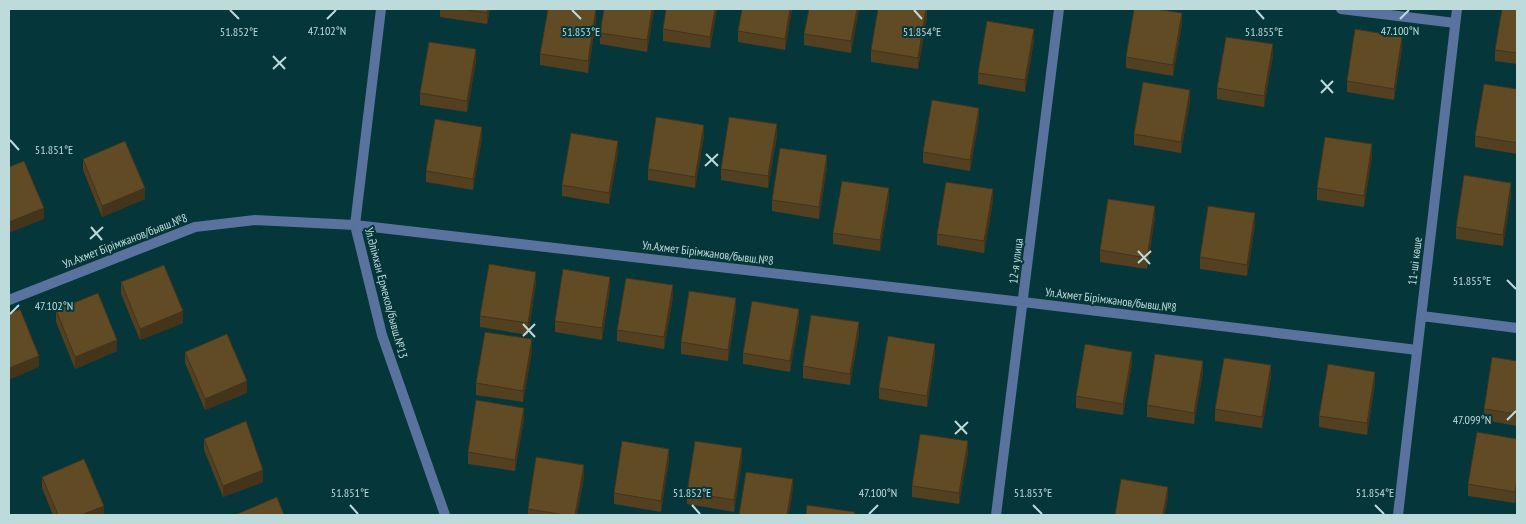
<svg xmlns="http://www.w3.org/2000/svg" width="1526" height="524" font-family="'PT Sans Narrow',sans-serif">
<style>
.lines{fill:none;stroke-linecap:round;stroke-linejoin:round}
.street{stroke:#5a739e;stroke-width:10}
.wall{fill:#534020}
.shaded-wall{fill:#43341a}
.building{fill:#604b25;stroke:#43341a}
.ticks{fill:none;stroke:#bedbdc;stroke-width:2}
.labels{text-anchor:middle;stroke-width:4;stroke-linejoin:round;paint-order:stroke}
.street-label{font-size:12px;fill:#bedbdc;stroke:#053639}
.ticks-label{font-size:12px;text-anchor:middle;fill:#bedbdc;stroke:#053639;stroke-width:4;stroke-linejoin:round;paint-order:stroke}
</style>
<rect width="100%" height="100%" fill="#053639"/>
<g class="lines">
<path class="street" d="M381 9 355 225 382 335 445 515
M1341 9 1455 23
M9 300 195 227 255 220 355 225 1023 302 1417 350
M1422 316 1517 328
M996 515 1059 9
M1398 515 1457 9"/>
</g>
<path class="wall" d="M440 9H490L487 24 440 17Z
M604 9H654L647 52 600 44V33Z
M717 9 710 48 663 41V29Z
M742 9H792L785 50 738 42V31Z
M859 9 851 53 804 45V34Z
M927 9V18L918 69 871 62V50Z
M1517 9V64L1495 61V50Z
M596 21 588 73 540 65V54Z
M1182 24 1173 76 1126 68V57Z
M1034 40 1025 92 978 84V73Z
M1402 48 1394 100 1347 92V81Z
M1273 55 1264 107 1217 99V88Z
M476 61 467 112 420 105V93Z
M1517 89V154L1475 147V136Z
M1190 101 1181 153 1134 145V134Z
M979 119 970 171 923 163V152Z
M704 136 695 188 648 180V169Z
M777 136 768 188 721 180V169Z
M482 138 473 190 426 182V171Z
M618 152 609 204 562 196V185Z
M1372 156 1364 207 1317 200V188Z
M83 159 145 199 102 217 83 170Z
M827 167 819 219 772 211V200Z
M1511 194 1503 246 1456 239V227Z
M889 200 880 251 833 244V233Z
M993 201 984 253 937 245V234Z
M1155 217 1147 269 1100 262V250Z
M1255 225 1247 276 1200 269V257Z
M121 282 183 323 140 340 121 294Z
M536 283 528 335 480 327V316Z
M610 288 602 340 555 332V321Z
M673 297 664 349 617 341V330Z
M736 309 728 361 681 354V342Z
M56 310 117 351 75 369 56 322Z
M799 320 790 372 743 364V353Z
M859 333 850 385 803 378V366Z
M532 351 523 402 476 395V383Z
M185 352 247 393 205 410 185 363Z
M935 355 927 407 879 399V388Z
M1517 361V426L1484 420V409Z
M1132 363 1123 415 1076 408V396Z
M1203 372 1194 424 1147 417V405Z
M1271 377 1262 428 1215 421V409Z
M1375 383 1367 435 1319 427V416Z
M524 419 515 471 468 464V452Z
M204 439 263 482 223 497 204 450Z
M1517 439V491L1515 503 1468 496V484Z
M968 453 959 504 912 497V486Z
M669 460 661 512 614 504V493Z
M742 460 734 512 687 504V492Z
M584 476 577 515H528V509Z
M42 477 104 515H53L42 488Z"/>
<path class="shaded-wall" d="M488 9H490L487 24V13Z
M596 9V21L588 73V61Z
M652 9H654L647 52V40Z
M715 9H717L710 48V37Z
M790 9H792L785 50V39Z
M857 9H859L851 53V41Z
M926 9 927 18 918 69V58Z
M1182 13V24L1173 76V65Z
M1034 29V40L1025 92V80Z
M1402 37V48L1394 100V89Z
M1273 44V55L1264 107V96Z
M476 49V61L467 112V101Z
M1190 90V101L1181 153V142Z
M979 108V119L970 171V160Z
M777 124V136L768 188V176Z
M704 125V136L695 188V177Z
M482 127V138L473 190V179Z
M618 141V152L609 204V193Z
M1372 144V156L1364 207V196Z
M827 155V167L819 219V207Z
M1511 183V194L1503 246V235Z
M145 188V199L102 217V206Z
M889 188V200L880 251V240Z
M993 189V201L984 253V241Z
M1155 206V217L1147 269V258Z
M44 208V219L9 233V222Z
M1255 213V225L1247 276V265Z
M536 272V283L528 335V323Z
M610 277V288L602 340V328Z
M673 285V297L664 349V337Z
M736 298V309L728 361V350Z
M799 309V320L790 372V361Z
M183 311V323L140 340V329Z
M859 322V333L850 385V374Z
M532 339V351L523 402V391Z
M117 340V351L75 369V357Z
M935 344V355L927 407V396Z
M1132 352V363L1123 415V404Z
M39 356V367L9 380V368Z
M1203 361V372L1194 424V413Z
M1271 365V377L1262 428V417Z
M1375 372V383L1367 435V423Z
M247 381V393L205 410V399Z
M524 408V419L515 471V460Z
M968 441V453L959 504V493Z
M742 448V460L734 512V500Z
M669 449V460L661 512V501Z
M584 465V476L577 515H575Z
M263 470V482L223 497V486Z
M793 479V491L789 515H787Z
M1517 480V491L1515 503V492Z
M1168 487V498L1165 515H1163Z
M104 506V515H81Z"/>
<path class="building" d="M462 9H488L487 13Z
M548 9H596L588 61 540 54Z
M604 9H652L647 40 600 33Z
M666 9H715L710 37 663 29Z
M742 9H790L785 39 738 31Z
M809 9H857L851 41 804 34Z
M878 9H926L918 58 871 50Z
M1134 9H1156L1182 13 1173 65 1126 57Z
M1502 9H1517V53L1495 50Z
M987 21 1034 29 1025 80 978 73Z
M1355 29 1402 37 1394 89 1347 81Z
M1226 37 1273 44 1264 96 1217 88Z
M429 42 476 49 467 101 420 93Z
M1143 82 1190 90 1181 142 1134 134Z
M1484 84 1517 89V143L1475 136Z
M932 100 979 108 970 160 923 152Z
M656 117 704 125 695 177 648 169Z
M729 117 777 124 768 176 721 169Z
M435 119 482 127 473 179 426 171Z
M571 133 618 141 609 193 562 185Z
M1325 137 1372 144 1364 196 1317 188Z
M125 141 145 188 102 206 83 159Z
M780 148 827 155 819 207 772 200Z
M24 161 44 208 9 222V167Z
M1464 175 1511 183 1503 235 1456 227Z
M842 181 889 188 880 240 833 233Z
M946 182 993 189 984 241 937 234Z
M1108 199 1155 206 1147 258 1100 250Z
M1208 206 1255 213 1247 265 1200 257Z
M489 264 536 272 528 323 480 316Z
M164 265 183 311 140 329 121 282Z
M563 269 610 277 602 328 555 321Z
M626 278 673 285 664 337 617 330Z
M689 291 736 298 728 350 681 342Z
M98 293 117 340 75 357 56 310Z
M752 301 799 309 790 361 743 353Z
M20 309 39 356 9 368V314Z
M811 315 859 322 850 374 803 366Z
M485 332 532 339 523 391 476 383Z
M227 334 247 381 205 399 185 352Z
M888 336 935 344 927 396 879 388Z
M1085 344 1132 352 1123 404 1076 396Z
M1155 354 1203 361 1194 413 1147 405Z
M1492 357 1517 361V414L1484 409Z
M1224 358 1271 365 1262 417 1215 409Z
M1328 364 1375 372 1367 423 1319 416Z
M476 400 524 408 515 460 468 452Z
M246 421 263 470 223 486 204 439Z
M1477 432 1517 439V480L1515 492 1468 484Z
M920 434 968 441 959 493 912 486Z
M622 441 669 449 661 501 614 493Z
M695 441 742 448 734 500 687 492Z
M536 457 584 465 575 515H565L528 509Z
M84 459 104 506 81 515H58L42 477Z
M746 472 793 479 787 515H739Z
M1121 479 1168 487 1163 515H1115Z
M277 497 284 515H235Z
M807 505 855 512 854 515H806Z"/>
<path class="ticks" d="M230 10 239 19M572 10 581 19M914 10 922 19M1256 10 1264 19M327 19 336 10M1400 19 1409 10M273 56 285 69M273 69 286 57M1321 80 1333 93M1321 93 1333 81M10 140 19 150M706 154 718 166M705 166 718 154M91 227 102 240M90 239 103 227M1138 251 1150 264M1138 263 1151 251M1507 280 1516 289M10 314 19 305M523 324 535 337M523 336 535 324M1507 420 1516 411M955 421 967 434M955 434 968 422M350 505 358 514M692 505 700 514M1033 505 1042 514M1375 505 1384 514M869 514 878 505"/>
<g class="labels">
<g class="street-label">
<text transform="translate(125 241) rotate(-21)" y="4">Ул.Ахмет Бірімжанов/бывш.№8</text>
<text transform="translate(708 253) rotate(7)" y="4">Ул.Ахмет Бірімжанов/бывш.№8</text>
<text transform="translate(1016 261) rotate(-83)" y="4">12-я улица</text>
<text transform="translate(1415 261) rotate(-83)" y="4">11-ші көше</text>
<text transform="translate(386 293) rotate(75)" y="4">Ул.Әлімхан Ермеков/бывш.№13</text>
<text transform="translate(1111 300) rotate(7)" y="4">Ул.Ахмет Бірімжанов/бывш.№8</text>
</g>
</g>
<g class="ticks-label">
<text x="327" y="35">47.102°N</text>
<text x="1400" y="35">47.100°N</text>
<text x="239" y="36">51.852°E</text>
<text x="581" y="36">51.853°E</text>
<text x="922" y="36">51.854°E</text>
<text x="1264" y="36">51.855°E</text>
<text x="54" y="154">51.851°E</text>
<text x="1472" y="285">51.855°E</text>
<text x="54" y="310">47.102°N</text>
<text x="1472" y="424">47.099°N</text>
<text x="350" y="497">51.851°E</text>
<text x="692" y="497">51.852°E</text>
<text x="1033" y="497">51.853°E</text>
<text x="1375" y="497">51.854°E</text>
<text x="878" y="497">47.100°N</text>
</g>
<rect width="1526" height="524" fill="none" stroke="#bedbdc" stroke-width="20"/>
</svg>
